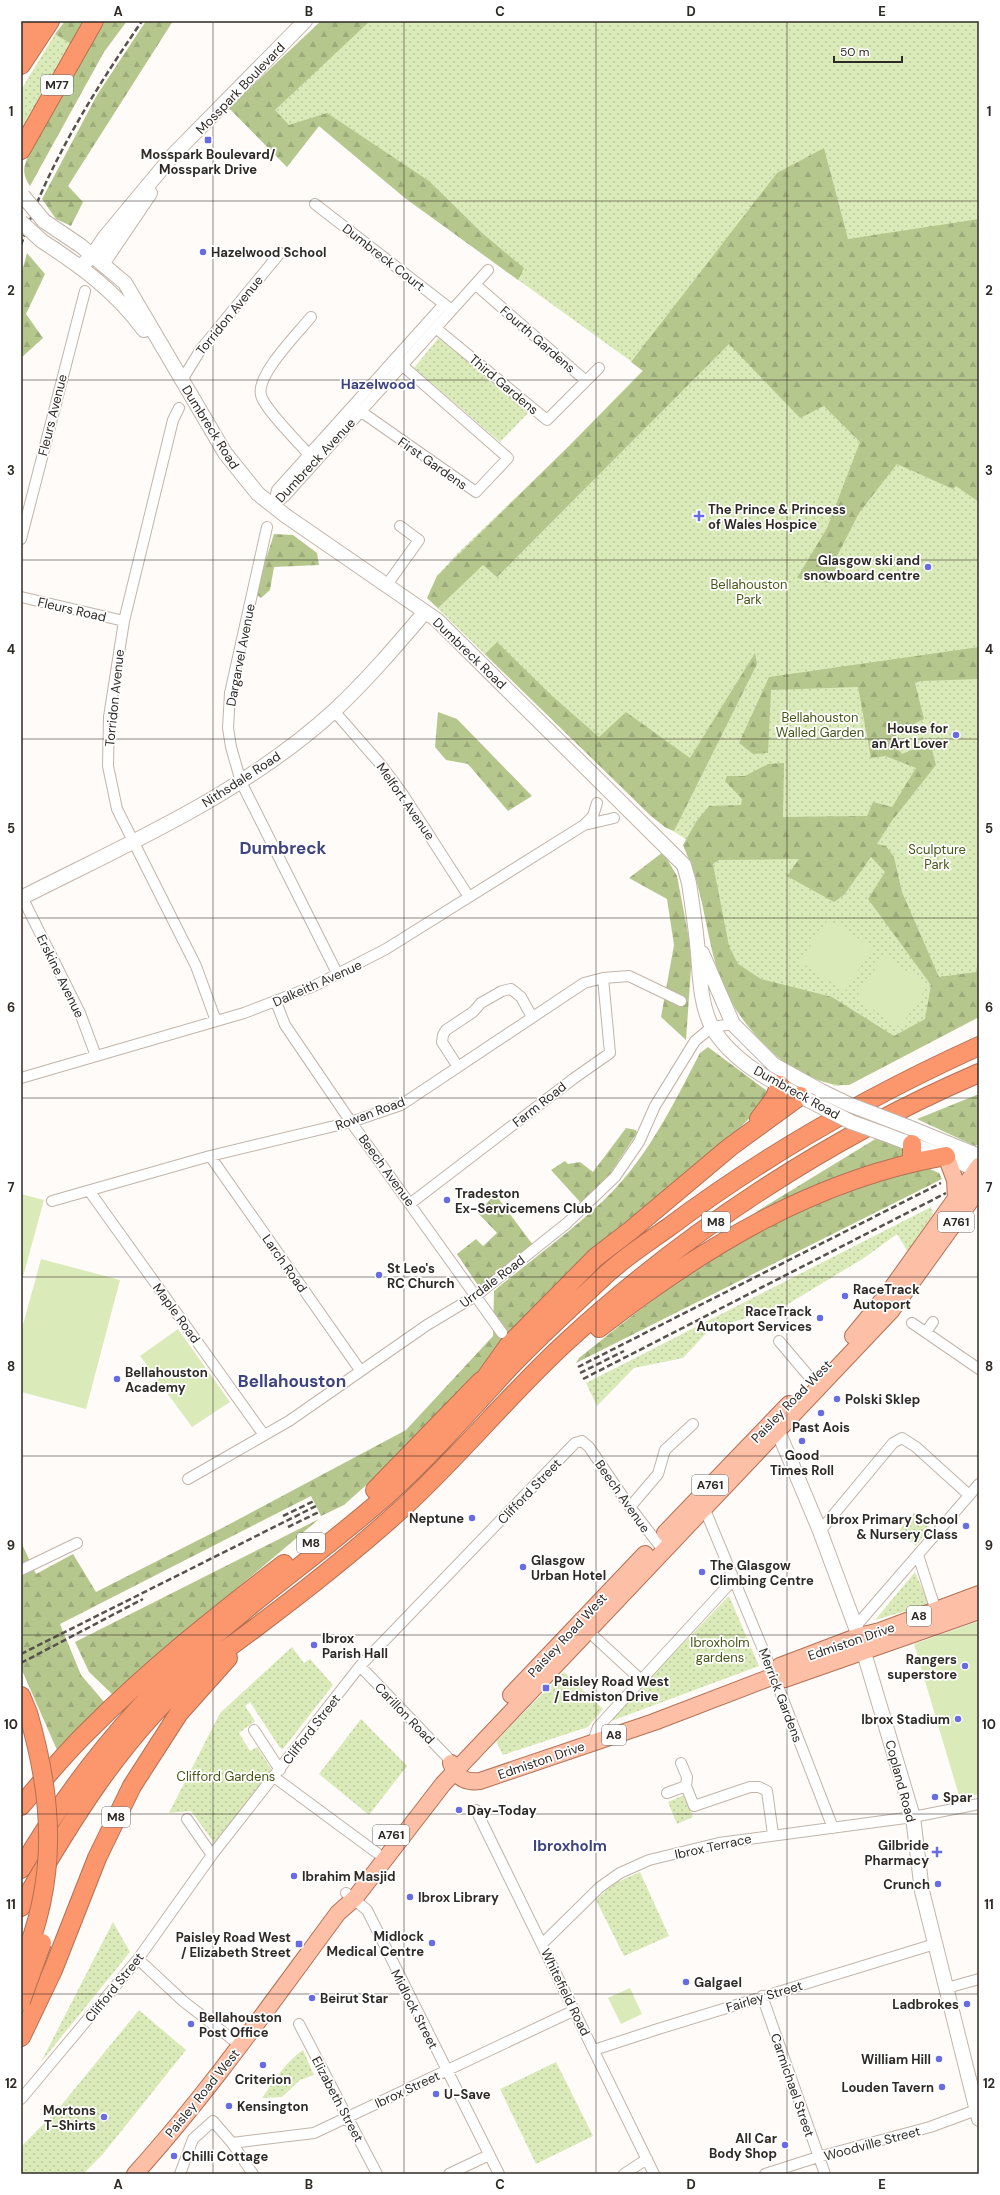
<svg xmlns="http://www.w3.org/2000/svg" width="1000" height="2195" font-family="'DM Sans',sans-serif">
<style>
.green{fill:url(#green-dots)}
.forest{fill:url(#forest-firs);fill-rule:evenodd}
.pitch{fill:#dbeab9}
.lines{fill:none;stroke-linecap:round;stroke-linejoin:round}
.street-casing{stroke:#c2b4a9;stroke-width:12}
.secondary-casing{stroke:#c2b4a9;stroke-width:16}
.primary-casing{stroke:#b47054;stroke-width:18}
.highway-casing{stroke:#b47054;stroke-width:20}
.street{stroke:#fff;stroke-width:10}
.secondary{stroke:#fff;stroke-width:14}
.primary{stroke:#fdc0a7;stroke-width:16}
.highway{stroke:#fc966c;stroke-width:18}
.rail{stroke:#56524e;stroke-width:2.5;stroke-dasharray:6 3;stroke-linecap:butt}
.secondary-bridge-casing{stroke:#c2b4a9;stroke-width:16;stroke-linecap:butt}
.highway-bridge-casing{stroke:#b47054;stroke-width:20;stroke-linecap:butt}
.secondary-bridge{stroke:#fff;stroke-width:14}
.highway-bridge{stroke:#fc966c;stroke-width:18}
.grid{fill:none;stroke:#2f2a26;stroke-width:1;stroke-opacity:0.55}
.poi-dot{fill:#676ce5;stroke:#fff;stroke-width:1.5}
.labels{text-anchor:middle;stroke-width:3.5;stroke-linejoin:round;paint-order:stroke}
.shield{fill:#fff;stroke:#6d6a67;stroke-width:1}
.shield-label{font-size:12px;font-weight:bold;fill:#2f2a26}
.street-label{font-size:13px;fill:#2f2a26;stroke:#fff}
.poi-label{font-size:13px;font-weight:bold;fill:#2f2a26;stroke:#fff;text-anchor:start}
.park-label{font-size:13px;fill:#475618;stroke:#fff}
.neighbourhood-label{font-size:14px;font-weight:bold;fill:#3f4480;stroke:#fff}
.quarter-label{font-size:15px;font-weight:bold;fill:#3f4480;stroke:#fff}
.district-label{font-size:17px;font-weight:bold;fill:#3f4480;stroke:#fff}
.neatline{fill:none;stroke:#2f2a26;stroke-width:1.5}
.grid-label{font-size:13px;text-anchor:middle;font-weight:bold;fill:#2f2a26}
</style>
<defs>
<pattern id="green-dots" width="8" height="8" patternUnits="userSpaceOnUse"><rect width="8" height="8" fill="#dbeab9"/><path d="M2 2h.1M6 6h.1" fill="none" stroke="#bcc99f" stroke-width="1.8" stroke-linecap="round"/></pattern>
<pattern id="forest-firs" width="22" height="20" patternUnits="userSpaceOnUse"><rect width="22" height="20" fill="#b6c78e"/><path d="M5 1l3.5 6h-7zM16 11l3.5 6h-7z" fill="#9dab7a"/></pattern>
</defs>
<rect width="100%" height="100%" fill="#fefbf9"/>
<path class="green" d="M321 21H979V1017L849 1085 834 1086 742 1017 695 847C681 834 666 828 651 816L427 598 437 576 457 554 569 446 643 370 405 198 319 126 287 167 229 108Z
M55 34 74 46 21 140V90Z
M440 336 529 412 500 442 414 368Z
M931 1207 933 1214 908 1252 897 1234 864 1258 783 1307 710 1329 683 1358 634 1368 597 1406 586 1383Z
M914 1513 930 1527 916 1546 900 1532V1529Z
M915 1572 929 1604 875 1620Z
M729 1596 759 1666 606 1723Z
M292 1647 304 1663 310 1659 333 1685 283 1749 280 1748 250 1702 245 1706 255 1721 239 1733 250 1751 257 1747 273 1772 215 1844 191 1811 169 1813 220 1713Z
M564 1672 603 1709 588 1727 503 1755 496 1741Z
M361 1719 407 1766 369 1815 319 1774Z
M684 1795 693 1817 677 1824 668 1802Z
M640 1872 669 1936 624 1956 596 1900 613 1884Z
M113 1922 130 1952 41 2062Z
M139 2010 186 2050 103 2154 83 2174H21V2147L59 2108Z
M303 2050 314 2075 300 2080 282 2097 262 2098C274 2081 285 2062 303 2050Z
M556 2062 593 2136 536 2164 500 2089Z"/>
<path class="forest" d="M65 21H90L74 46 55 34Z
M105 21H127L104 52 30 186C21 172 24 168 29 153Z
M146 21H173L68 186 83 202 71 226 56 219 42 199 97 95Z
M321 21H370L275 110 289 125 327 113 429 181 482 233 524 268 518 280 405 198 319 126 287 167 229 108Z
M824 148 848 239 979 219V502L956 486 953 489 897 464 859 513 833 564 837 566 829 583 797 578 827 528 860 442 824 406 800 418 729 344 497 577 483 565 438 608 427 598 437 576 569 446 643 371 631 362 777 173Z
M27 253 45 274 26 314 43 338 21 358V275Z
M274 534 293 535 317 553 319 565 274 567 270 590 261 598 255 593Z
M497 642 551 695 599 737 626 712 690 758 755 653 757 664 674 831 666 828 651 816 485 654Z
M979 647V679L921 681 915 683 924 719 896 733 895 745 902 754 930 742 936 765 891 822 877 844 886 846 894 857 902 892 939 977 976 972 979 958V1017L849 1085C829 1086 813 1079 795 1069 779 1060 771 1051 758 1038 710 985 714 947 697 883 694 870 688 858 683 845L696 822 709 806 741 805 742 799 725 781 727 776H745L768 764 784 763 783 817 867 816 873 802 892 807 916 768 885 756 871 758 858 687 771 690 768 753 753 754 739 743 769 677ZM871 857 885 872 868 899 931 985 925 1019 894 1036 832 997 761 979 738 964 729 946 713 864 719 860 799 859 787 876 834 902 844 895Z
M438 712 457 719 532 796 508 811 468 764 446 760 435 747Z
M663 852 677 876 692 954 686 1040 661 1017 674 945 667 899 629 878Z
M708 1047 767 1091 759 1109 723 1144 606 1238 532 1309 468 1384 403 1452 344 1505 321 1516 311 1496 60 1624 81 1675 105 1703 57 1750 21 1668V1542L36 1574 73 1554 96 1592 226 1526 406 1430 493 1336 494 1291C533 1258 578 1227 613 1191 651 1151 675 1101 700 1053Z
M979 1094V1144L975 1146 917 1119Z
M626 1128 636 1130 637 1133 608 1177 581 1203 551 1170 565 1161 568 1164 580 1162 593 1172Z
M877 1138 905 1149 907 1154 897 1160 759 1218 756 1212Z
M923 1166 939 1173 942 1179 576 1363 579 1358C643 1307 709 1253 784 1219 829 1198 876 1182 923 1166Z
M495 1194 533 1245 479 1287 457 1254 476 1239 483 1246 497 1233 478 1213Z
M319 1519 112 1694 89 1672 75 1642Z"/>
<path class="pitch" d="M828 919 872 948 845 991 800 962Z
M884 956 928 985 900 1027 856 998Z
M21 1194 44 1200 21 1284Z
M41 1259 120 1280 86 1409 21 1392V1332Z
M178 1329 230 1402 192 1427 140 1356Z
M979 1621V1794L960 1799 914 1644Z
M630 1988 642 2014 621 2024 608 1998Z"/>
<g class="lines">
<defs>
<path id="street" d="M315 204 448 307
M476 285 586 381 599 368
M311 317C298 333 256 375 261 395 264 409 302 446 313 459
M437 329 547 420 586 381
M182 380 201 349 280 253
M353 406 476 492 508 458 395 359
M179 408 173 420 124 621 109 717 108 766 117 809 196 966 216 1021
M273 506 285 496 488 270
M273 506 277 490 444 304
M267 527 230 693 228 728 231 747 241 782 338 975
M21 539 85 291
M386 586 419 540 400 526
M21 597 124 621
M334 711 382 766 402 793 469 897
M597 803 593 816 584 825 614 818
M22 897 80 1013 96 1056
M276 1002 285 1025 351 1122 502 1333
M458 1067 442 1042 443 1035 446 1030 473 1012 481 1003 502 991 511 989 521 997 532 1017
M21 1078 244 1013 314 986 386 949 584 825
M210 1156 360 1370
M90 1192 264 1435
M52 1201 210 1156 351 1122 401 1105 584 983 603 978 629 976 681 1001
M411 1203 573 1079 610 1053 603 978
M912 1323 979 1369
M926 1332 933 1322
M779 1341 812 1380
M188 1479 289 1421 427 1325 477 1295 567 1223 615 1177 639 1142 655 1106 695 1041 712 1027 733 1024
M703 1505 774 1676 833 1828
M630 1507 658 1474 665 1450 693 1424
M820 1531 893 1443 902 1438 916 1447 969 1495
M918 1555 937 1614
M21 1570 77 1543
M856 1626 979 1484
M587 1630 640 1679
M360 1666 451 1761
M254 1730 280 1770
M593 1742 598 1727 734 1579
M681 1763 687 1777 686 1786
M274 1777 377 1853
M667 1793 686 1786 694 1806 750 1787H759L767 1791 773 1834
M476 1810 654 2174
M187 1819 212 1855
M346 1893 367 1910 499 2174
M542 1944 600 1887 620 1873 649 1860 719 1843 913 1817 979 1804
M138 1959 183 2001 241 2046
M947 1988 979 1979
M762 1996 825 2174
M299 2024 377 2174
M594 2050 658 2029 935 1944
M21 2099 138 1959 212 1855 360 1666 575 1443 582 1441 589 1447 630 1507 663 1550
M232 2143 314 2133 575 2010
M180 2174 193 2139 213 2121 232 2143 253 2174
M449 2174 489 2155
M624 2174 647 2159
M765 2174 818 2157 930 2127 979 2109"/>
<path id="secondary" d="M44 221 81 246 125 283 225 453 258 494 286 516 437 620 684 865 689 883C692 903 695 923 697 943 700 971 699 1002 712 1027 732 1062 774 1083 808 1100
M42 241C82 267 115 291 144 330
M102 264 150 193
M81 266 92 256 105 237 174 154 305 21
M21 898C129 843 245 793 335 710 367 680 396 646 425 612
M702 953 733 1024 774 1065 821 1091
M908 1127 979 1156
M890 1136 979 1170
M778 1431 820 1531 859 1636 913 1817 922 1891 979 2119"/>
<path id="primary" d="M946 1156 955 1180 956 1198
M853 1336 889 1292 979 1166
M665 1533 789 1404
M774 1676 785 1679 979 1611
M511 1695 645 1554
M451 1763C456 1777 465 1783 480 1781L654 1722 774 1676 780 1666 859 1636 880 1631 979 1594
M135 2174C209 2092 272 2002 338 1913L355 1898 443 1784 891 1311 979 1189"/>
<path id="highway" d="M21 42 34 21
M21 65 50 21
M21 150 94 21
M759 1119 774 1099 780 1085
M909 1163 912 1157V1144
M599 1328C704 1247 814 1179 946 1156
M486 1377 508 1346 596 1257 630 1231 730 1147 800 1096
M375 1490 481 1381
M21 1696 28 1713
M21 1806C43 1780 65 1753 90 1729 150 1669 216 1616 284 1564
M21 1869C71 1783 132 1707 207 1642 265 1591 328 1547 386 1496 429 1457 467 1414 506 1371 535 1340 567 1311 598 1282 619 1261 645 1244 669 1227 765 1155 869 1096 979 1046
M21 1907C70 1822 123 1734 199 1670 217 1655 237 1642 255 1628 307 1589 358 1549 406 1505 461 1454 509 1395 564 1344 685 1232 828 1138 979 1073
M21 2037 53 1970 97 1858 132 1786 179 1713 228 1658"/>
</defs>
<use href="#street" class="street-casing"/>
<use href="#secondary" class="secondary-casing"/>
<use href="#primary" class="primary-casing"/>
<use href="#highway" class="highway-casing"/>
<use href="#street" class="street"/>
<use href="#secondary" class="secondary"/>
<use href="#primary" class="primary"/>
<use href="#highway" class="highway"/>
<path class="rail" d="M21 245C48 164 94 91 142 21
M578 1367 941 1183
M580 1373 624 1351
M583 1379 946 1193
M283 1516 314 1501
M288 1527 319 1512
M21 1654 316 1506
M21 1663 143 1599"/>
<defs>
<path id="secondary-bridge" d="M23 196 44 221
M21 222 42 241
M821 1091 848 1104 908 1127
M808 1100 851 1122 890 1136"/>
<path id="highway-bridge" d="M21 1966C58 1880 54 1801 28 1713
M21 2001 42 1943"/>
</defs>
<use href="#secondary-bridge" class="secondary-bridge-casing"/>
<use href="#highway-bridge" class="highway-bridge-casing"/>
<use href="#secondary-bridge" class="secondary-bridge"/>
<use href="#highway-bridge" class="highway-bridge"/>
</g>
<path class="grid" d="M213 21V2174M404 21V2174M596 21V2174M787 21V2174M21 201H979M21 380H979M21 560H979M21 739H979M21 918H979M21 1098H979M21 1277H979M21 1456H979M21 1635H979M21 1814H979M21 1994H979"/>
<g class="poi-dot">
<rect x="204" y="136" width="8" height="8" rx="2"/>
<circle cx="203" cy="252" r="4"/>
<path d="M697 510h4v4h4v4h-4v4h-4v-4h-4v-4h4z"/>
<circle cx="928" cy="567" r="4"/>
<circle cx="956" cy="735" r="4"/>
<circle cx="447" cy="1200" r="4"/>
<circle cx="379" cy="1275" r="4"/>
<circle cx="845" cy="1296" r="4"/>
<circle cx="820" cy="1318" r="4"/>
<circle cx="117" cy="1379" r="4"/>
<circle cx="837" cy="1399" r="4"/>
<circle cx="821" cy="1413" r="4"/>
<circle cx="802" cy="1441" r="4"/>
<circle cx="472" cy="1518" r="4"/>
<circle cx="966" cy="1526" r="4"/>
<circle cx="523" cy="1567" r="4"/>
<circle cx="702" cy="1572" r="4"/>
<circle cx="314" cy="1645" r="4"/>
<circle cx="965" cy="1666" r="4"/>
<rect x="542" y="1684" width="8" height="8" rx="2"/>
<circle cx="958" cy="1719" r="4"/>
<circle cx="935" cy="1797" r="4"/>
<circle cx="459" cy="1810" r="4"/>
<path d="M935 1846h4v4h4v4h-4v4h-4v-4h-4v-4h4z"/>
<circle cx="294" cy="1876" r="4"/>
<circle cx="938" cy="1884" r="4"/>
<circle cx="410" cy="1897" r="4"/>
<circle cx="432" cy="1943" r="4"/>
<rect x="295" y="1940" width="8" height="8" rx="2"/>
<circle cx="686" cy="1982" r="4"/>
<circle cx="312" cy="1998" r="4"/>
<circle cx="967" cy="2004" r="4"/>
<circle cx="191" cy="2024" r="4"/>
<circle cx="939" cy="2059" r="4"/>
<circle cx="263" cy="2065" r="4"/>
<circle cx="942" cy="2087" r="4"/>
<circle cx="436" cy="2094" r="4"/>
<circle cx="229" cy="2106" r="4"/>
<circle cx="104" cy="2117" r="4"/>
<circle cx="785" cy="2145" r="4"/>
<circle cx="174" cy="2156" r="4"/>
</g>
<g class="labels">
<g class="shield">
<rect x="41" y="75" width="32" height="20" rx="3"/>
<rect x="702" y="1212" width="28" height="20" rx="3"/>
<rect x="938" y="1212" width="36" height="20" rx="3"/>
<rect x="692" y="1475" width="36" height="20" rx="3"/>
<rect x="297" y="1533" width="28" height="20" rx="3"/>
<rect x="907" y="1606" width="24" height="20" rx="3"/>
<rect x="602" y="1725" width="24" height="20" rx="3"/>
<rect x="102" y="1807" width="28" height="20" rx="3"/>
<rect x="373" y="1825" width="36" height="20" rx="3"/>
</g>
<g class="shield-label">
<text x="57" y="89">M77</text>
<text x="716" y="1226">M8</text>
<text x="956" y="1226">A761</text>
<text x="710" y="1489">A761</text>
<text x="311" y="1547">M8</text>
<text x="919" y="1620">A8</text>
<text x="614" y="1739">A8</text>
<text x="116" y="1821">M8</text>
<text x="391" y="1839">A761</text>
</g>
<g class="street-label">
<text transform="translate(240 88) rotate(-46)" y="5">Mosspark Boulevard</text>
<text transform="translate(384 257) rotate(38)" y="5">Dumbreck Court</text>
<text transform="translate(229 315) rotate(-51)" y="5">Torridon Avenue</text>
<text transform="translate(538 339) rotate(41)" y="5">Fourth Gardens</text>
<text transform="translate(504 384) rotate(40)" y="5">Third Gardens</text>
<text transform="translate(52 415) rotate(-76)" y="5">Fleurs Avenue</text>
<text transform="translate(211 427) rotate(58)" y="5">Dumbreck Road</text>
<text transform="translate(315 460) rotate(-47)" y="5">Dumbreck Avenue</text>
<text transform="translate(433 463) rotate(35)" y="5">First Gardens</text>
<text transform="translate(72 609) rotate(13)" y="5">Fleurs Road</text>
<text transform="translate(470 653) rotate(44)" y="5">Dumbreck Road</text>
<text transform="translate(240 655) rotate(-79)" y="5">Dargarvel Avenue</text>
<text transform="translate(114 698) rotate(-84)" y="5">Torridon Avenue</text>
<text transform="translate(241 779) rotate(-33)" y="5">Nithsdale Road</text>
<text transform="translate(406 801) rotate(55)" y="5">Melfort Avenue</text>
<text transform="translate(61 976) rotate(64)" y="5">Erskine Avenue</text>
<text transform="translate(317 983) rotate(-24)" y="5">Dalkeith Avenue</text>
<text transform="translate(797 1092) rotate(29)" y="5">Dumbreck Road</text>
<text transform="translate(539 1104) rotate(-38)" y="5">Farm Road</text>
<text transform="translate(370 1113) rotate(-20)" y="5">Rowan Road</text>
<text transform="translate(387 1170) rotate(54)" y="5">Beech Avenue</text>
<text transform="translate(285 1263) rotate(55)" y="5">Larch Road</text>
<text transform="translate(492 1281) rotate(-37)" y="5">Urrdale Road</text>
<text transform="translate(177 1313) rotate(54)" y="5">Maple Road</text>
<text transform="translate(791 1401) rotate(-46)" y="5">Paisley Road West</text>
<text transform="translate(529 1491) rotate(-46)" y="5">Clifford Street</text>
<text transform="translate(623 1496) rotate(55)" y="5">Beech Avenue</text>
<text transform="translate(567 1635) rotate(-47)" y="5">Paisley Road West</text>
<text transform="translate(851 1641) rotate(-19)" y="5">Edmiston Drive</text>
<text transform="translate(781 1695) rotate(69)" y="5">Merrick Gardens</text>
<text transform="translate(405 1713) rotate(46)" y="5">Carillon Road</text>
<text transform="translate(311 1729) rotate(-52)" y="5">Clifford Street</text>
<text transform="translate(541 1760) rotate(-19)" y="5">Edmiston Drive</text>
<text transform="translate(901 1781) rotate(75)" y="5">Copland Road</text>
<text transform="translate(713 1846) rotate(-12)" y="5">Ibrox Terrace</text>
<text transform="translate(114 1987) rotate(-51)" y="5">Clifford Street</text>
<text transform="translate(566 1992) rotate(64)" y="5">Whitefield Road</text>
<text transform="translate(764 1996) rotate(-17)" y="5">Fairley Street</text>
<text transform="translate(415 2009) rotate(63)" y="5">Midlock Street</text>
<text transform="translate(793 2085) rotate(71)" y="5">Carmichael Street</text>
<text transform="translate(407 2089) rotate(-25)" y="5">Ibrox Street</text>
<text transform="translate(202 2093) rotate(-51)" y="5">Paisley Road West</text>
<text transform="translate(338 2099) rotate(62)" y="5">Elizabeth Street</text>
<text transform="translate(872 2143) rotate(-15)" y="5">Woodville Street</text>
</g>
<g class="poi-label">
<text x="208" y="159" text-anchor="middle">Mosspark Boulevard/<tspan x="208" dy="15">Mosspark Drive</tspan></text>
<text x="211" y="257">Hazelwood School</text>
<text x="708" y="514">The Prince &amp; Princess<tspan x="708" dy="15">of Wales Hospice</tspan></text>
<text x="920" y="565" text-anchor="end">Glasgow ski and<tspan x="920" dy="15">snowboard centre</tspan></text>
<text x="948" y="733" text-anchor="end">House for<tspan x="948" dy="15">an Art Lover</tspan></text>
<text x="455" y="1198">Tradeston<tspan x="455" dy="15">Ex-Servicemens Club</tspan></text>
<text x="387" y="1273">St Leo's<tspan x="387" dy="15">RC Church</tspan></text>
<text x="853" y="1294">RaceTrack<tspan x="853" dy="15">Autoport</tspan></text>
<text x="812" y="1316" text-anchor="end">RaceTrack<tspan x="812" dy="15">Autoport Services</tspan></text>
<text x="125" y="1377">Bellahouston<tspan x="125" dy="15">Academy</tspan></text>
<text x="845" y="1404">Polski Sklep</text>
<text x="821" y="1432" text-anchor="middle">Past Aois</text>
<text x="802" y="1460" text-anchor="middle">Good<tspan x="802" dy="15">Times Roll</tspan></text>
<text x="464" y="1523" text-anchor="end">Neptune</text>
<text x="958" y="1524" text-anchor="end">Ibrox Primary School<tspan x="958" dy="15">&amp; Nursery Class</tspan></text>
<text x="531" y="1565">Glasgow<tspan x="531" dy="15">Urban Hotel</tspan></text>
<text x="710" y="1570">The Glasgow<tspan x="710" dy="15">Climbing Centre</tspan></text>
<text x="322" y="1643">Ibrox<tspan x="322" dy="15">Parish Hall</tspan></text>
<text x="957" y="1664" text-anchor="end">Rangers<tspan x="957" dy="15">superstore</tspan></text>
<text x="554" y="1686">Paisley Road West<tspan x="554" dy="15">/ Edmiston Drive</tspan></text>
<text x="950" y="1724" text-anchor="end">Ibrox Stadium</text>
<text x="943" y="1802">Spar</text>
<text x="467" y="1815">Day-Today</text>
<text x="929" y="1850" text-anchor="end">Gilbride<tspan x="929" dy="15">Pharmacy</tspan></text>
<text x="302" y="1881">Ibrahim Masjid</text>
<text x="930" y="1889" text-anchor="end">Crunch</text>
<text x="418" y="1902">Ibrox Library</text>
<text x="424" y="1941" text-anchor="end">Midlock<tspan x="424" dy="15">Medical Centre</tspan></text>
<text x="291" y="1942" text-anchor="end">Paisley Road West<tspan x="291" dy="15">/ Elizabeth Street</tspan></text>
<text x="694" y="1987">Galgael</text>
<text x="320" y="2003">Beirut Star</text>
<text x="959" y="2009" text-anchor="end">Ladbrokes</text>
<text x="199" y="2022">Bellahouston<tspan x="199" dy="15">Post Office</tspan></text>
<text x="931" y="2064" text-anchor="end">William Hill</text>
<text x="263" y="2084" text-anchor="middle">Criterion</text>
<text x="934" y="2092" text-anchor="end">Louden Tavern</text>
<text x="444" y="2099">U-Save</text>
<text x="237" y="2111">Kensington</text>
<text x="96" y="2115" text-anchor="end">Mortons<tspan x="96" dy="15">T-Shirts</tspan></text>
<text x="777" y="2143" text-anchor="end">All Car<tspan x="777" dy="15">Body Shop</tspan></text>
<text x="182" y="2161">Chilli Cottage</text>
</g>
<g class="park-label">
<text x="749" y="589">Bellahouston<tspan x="749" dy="15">Park</tspan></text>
<text x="820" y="722">Bellahouston<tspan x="820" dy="15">Walled Garden</tspan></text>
<text x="937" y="854">Sculpture<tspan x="937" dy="15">Park</tspan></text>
<text x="720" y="1647">Ibroxholm<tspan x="720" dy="15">gardens</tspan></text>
<text x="226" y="1781">Clifford Gardens</text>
</g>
<g class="neighbourhood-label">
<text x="378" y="389">Hazelwood</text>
</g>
<g class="quarter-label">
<text x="570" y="1851">Ibroxholm</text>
</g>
<g class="district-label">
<text x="283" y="854">Dumbreck</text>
<text x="292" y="1387">Bellahouston</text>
</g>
</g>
<rect width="1000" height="2195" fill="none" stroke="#ffffff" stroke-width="44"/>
<path d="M834 56v6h68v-6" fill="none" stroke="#2f2a26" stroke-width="2"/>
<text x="840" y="56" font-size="12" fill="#2f2a26" stroke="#ffffff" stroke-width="3" paint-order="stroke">50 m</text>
<rect x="22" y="22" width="956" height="2151" class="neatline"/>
<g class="grid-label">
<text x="118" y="16">A</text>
<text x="309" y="16">B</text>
<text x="500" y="16">C</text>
<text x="691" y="16">D</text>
<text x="882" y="16">E</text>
<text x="11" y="116">1</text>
<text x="989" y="116">1</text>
<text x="11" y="295">2</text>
<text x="989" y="295">2</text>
<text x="11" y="475">3</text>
<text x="989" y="475">3</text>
<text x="11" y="654">4</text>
<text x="989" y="654">4</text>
<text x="11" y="833">5</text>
<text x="989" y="833">5</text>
<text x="11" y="1012">6</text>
<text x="989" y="1012">6</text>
<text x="11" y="1192">7</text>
<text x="989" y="1192">7</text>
<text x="11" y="1371">8</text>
<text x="989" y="1371">8</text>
<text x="11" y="1550">9</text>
<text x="989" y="1550">9</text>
<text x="11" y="1729">10</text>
<text x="989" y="1729">10</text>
<text x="11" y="1909">11</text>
<text x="989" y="1909">11</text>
<text x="11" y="2088">12</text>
<text x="989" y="2088">12</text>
<text x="118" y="2189">A</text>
<text x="309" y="2189">B</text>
<text x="500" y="2189">C</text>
<text x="691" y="2189">D</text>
<text x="882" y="2189">E</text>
</g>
</svg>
